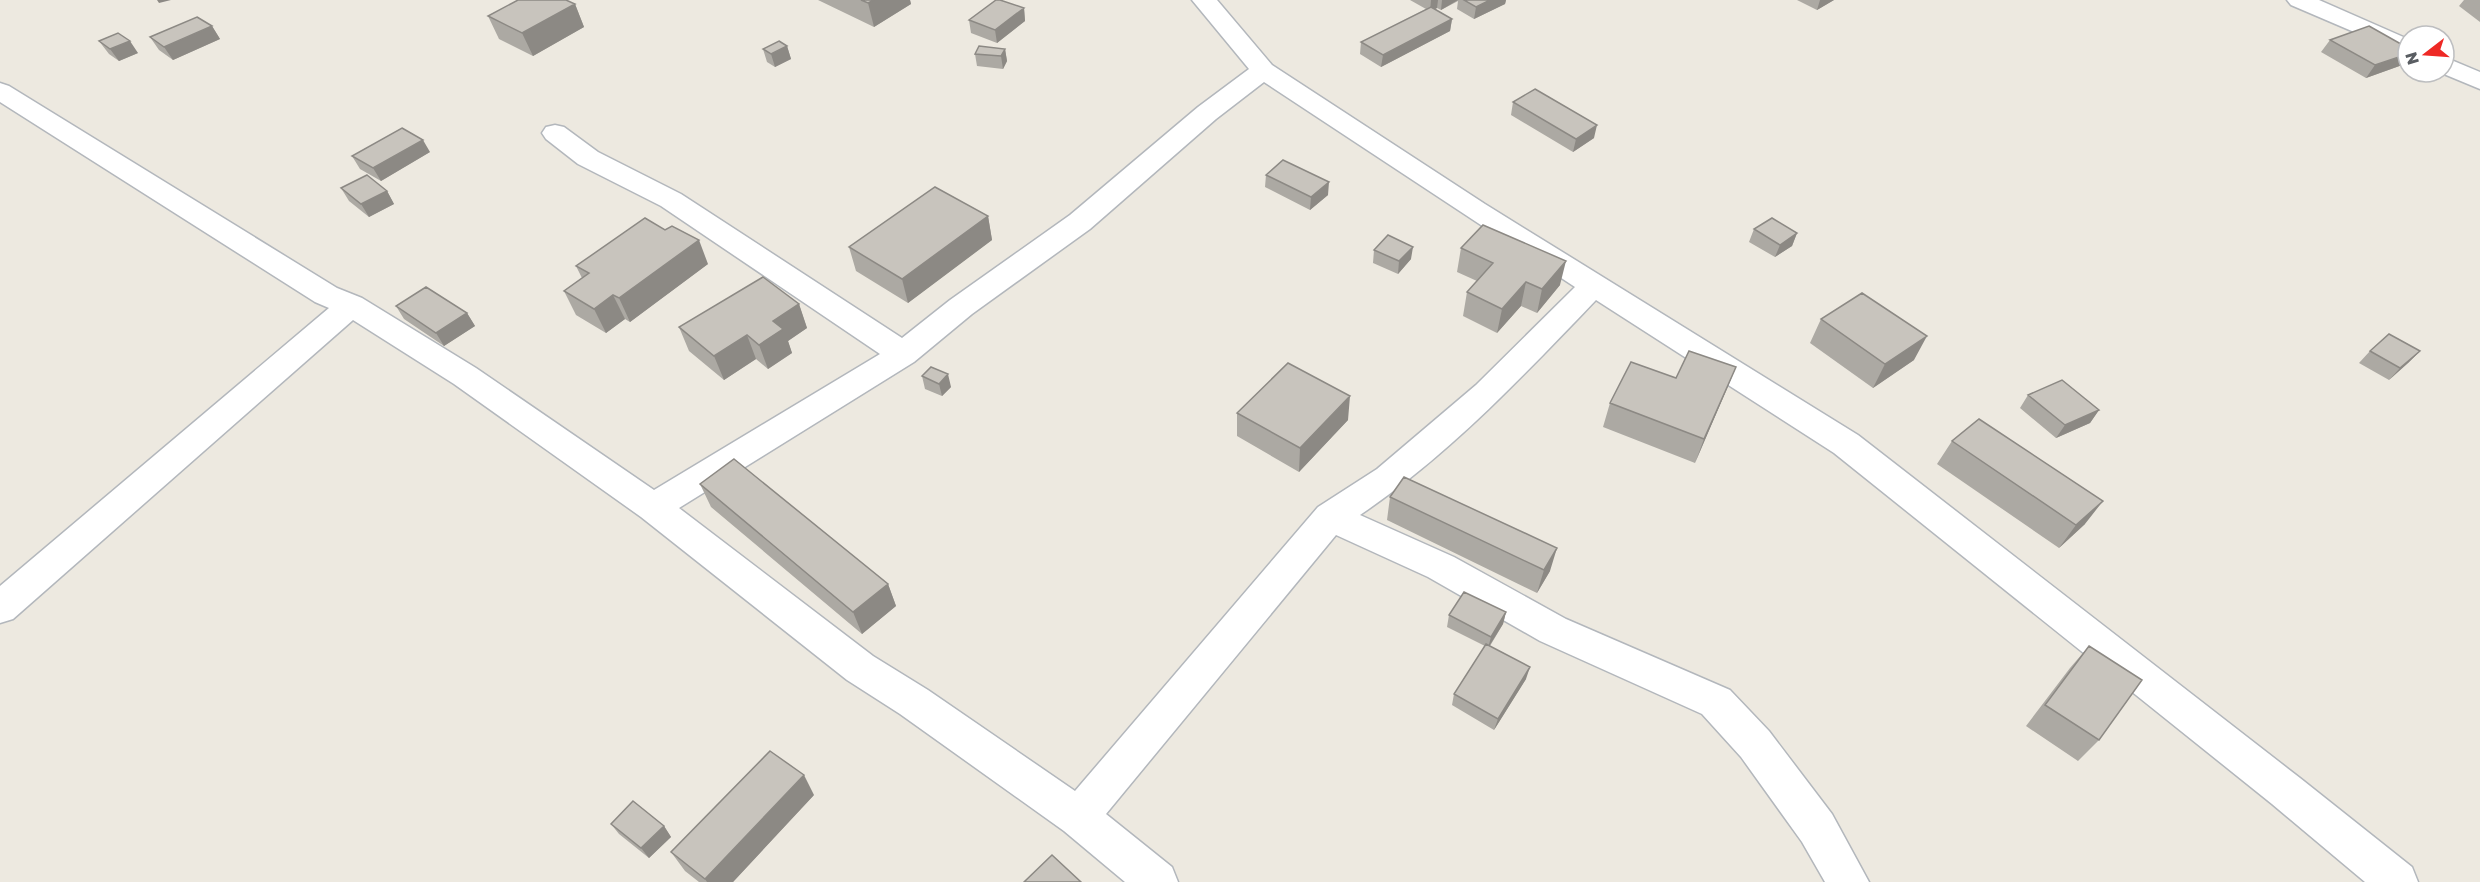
<svg xmlns="http://www.w3.org/2000/svg" width="2480" height="882" font-family="'Golos Text',sans-serif">
<style>
.lines{fill:none;stroke-linecap:round;stroke-linejoin:round}
.minor-casing{stroke:#b3b7bc;stroke-width:3}
.minor{fill:#fff;fill-rule:evenodd}
.wall{fill:#aca9a3}
.shaded-wall{fill:#8c8984}
.building{fill:#c8c4bd;stroke:#8c8984;stroke-width:1.5}
</style>
<rect width="100%" height="100%" fill="#ede9e0"/>
<g class="lines">
<defs>
<path id="minor" d="M1192 0H1217L1272 65 1485 204 1858 435 2300 778 2412 867 2418 882H2365L2272 804 1834 453 1596 300C1522 377 1449 455 1360 515L1454 557 1566 619 1730 690 1769 731 1832 814 1869 882H1825L1802 842 1741 757 1702 714 1540 641 1428 577 1336 535 1106 814 1172 867 1178 882H1125L1064 831 900 714 847 680 641 517 454 384 353 320 13 619 0 623V586L329 308 315 302 0 102V83L9 86 337 288 362 298 476 368 654 490 880 354 661 206 578 164 546 139 542 133 546 127 555 125 564 127 598 152 681 194 902 338 950 300 1070 215 1198 107 1249 69ZM1264 82 1575 287 1476 385 1377 469 1318 507 1075 791 928 690 873 656 679 508 914 362 972 314 1090 229 1216 119Z
M2287 0H2319L2408 39V55L2291 5Z
M2444 57 2480 72V89L2439 72H2444Z"/>
</defs>
<use href="#minor" class="minor-casing"/>
<use href="#minor" class="minor"/>
</g>
<path class="wall" d="M818 0H910L911 4 874 27Z
M1410 0H1506L1505 4 1474 19 1457 9 1458 1 1441 10 1437 8 1435 9 1452 19 1450 31 1381 67 1360 54 1361 42 1426 9Z
M1797 0H1834L1817 10Z
M2464 0H2480V22L2459 6Z
M575 4 584 27 533 56 499 39 488 16Z
M1024 8 1025 21 997 43 971 33 969 20Z
M212 26 220 39 173 60 159 50 150 37Z
M2330 40 2405 64 2366 78 2321 52Z
M99 41 138 53 119 61 109 54Z
M787 46 791 59 775 67 767 62 763 49Z
M1005 49 1007 61 1003 69 977 66 975 54Z
M1513 102 1594 138 1573 152 1511 115Z
M430 152 381 181 360 169 352 156Z
M1266 175 1328 195 1310 210 1265 187Z
M341 188 387 191 394 204 369 217 349 201Z
M988 216 992 240 908 303 856 271 849 247Z
M1754 229 1797 233 1792 246 1775 257 1749 242Z
M1461 248 1560 285 1537 313 1521 306 1497 333 1463 316 1467 292 1477 281 1457 272Z
M1374 250 1411 259 1398 274 1373 263Z
M708 264 630 322 625 319 606 333 576 315 564 291 582 278 576 266Z
M799 304 807 328 788 341 792 353 768 369 756 359 724 380 689 351 679 327Z
M396 306 467 313 475 326 444 346 404 319Z
M1821 319 1914 360 1873 388 1810 343Z
M2370 351H2420L2408 363 2389 380 2359 363Z
M1736 367 1695 463 1603 427 1610 403 1676 378Z
M922 376 951 387 942 396 925 389Z
M2028 395 2099 410 2090 423 2056 438 2020 408Z
M1237 413 1348 420 1299 472 1237 436Z
M1952 441 2085 524 2059 548 1937 464Z
M700 484 888 584 896 606 862 634 711 507Z
M1390 497 1550 571 1537 593 1387 520Z
M1506 612 1503 624 1490 646 1526 679 1494 730 1452 705 1454 694 1485 646 1447 627 1449 615Z
M2089 646 2099 740 2078 761 2026 726 2070 668Z
M814 795 733 882H699L685 871 671 852Z
M611 824 664 826 671 837 649 858 619 834Z"/>
<path class="shaded-wall" d="M157 0H171L159 3Z
M874 0H910L911 4 874 27 868 3Z
M1431 0H1438L1437 8 1430 12Z
M1442 0H1458L1441 10Z
M1490 0H1506L1505 4 1474 19 1476 7Z
M1820 0H1834L1817 10Z
M575 4 584 27 533 56 522 33Z
M1024 8 1025 21 997 43 995 30Z
M1452 19 1450 31 1381 67 1383 55Z
M212 26 220 39 173 60 164 47Z
M130 41 138 53 119 61 110 49Z
M787 46 791 59 775 67 771 54Z
M1005 49 1007 61 1003 69 1001 56Z
M2408 54V60L2405 64 2366 78 2375 65Z
M1597 125 1594 138 1573 152 1576 139Z
M423 140 430 152 381 181 373 168Z
M1329 182 1328 195 1310 210 1311 197Z
M387 191 394 204 369 217 361 204Z
M988 216 992 240 908 303 902 279Z
M1797 233 1792 246 1775 257 1780 245Z
M699 240 708 264 630 322 619 298Z
M1413 247 1411 259 1398 274 1399 261Z
M1566 261 1560 285 1537 313 1542 289Z
M1526 282 1521 306 1497 333 1502 309Z
M613 295 625 319 606 333 594 309Z
M799 304 807 328 788 341 792 353 768 369 759 345 773 321Z
M467 313 475 326 444 346 436 333Z
M747 335 756 359 724 380 714 356Z
M1927 336 1914 360 1873 388 1885 364Z
M2420 351 2408 363 2389 380 2400 368Z
M1736 367 1726 391 1695 463 1704 439Z
M948 374 951 387 942 396 939 384Z
M1350 396 1348 420 1299 472 1300 448Z
M2099 410 2090 423 2056 438 2065 425Z
M2103 501 2085 524 2059 548 2076 525Z
M1557 548 1550 571 1537 593 1544 570Z
M888 584 896 606 862 634 853 612Z
M1506 612 1503 624 1488 648 1491 637Z
M1530 667 1526 679 1494 730 1498 719Z
M804 775 814 795 733 882H707L705 879Z
M664 826 671 837 649 858 641 848Z"/>
<path class="building" d="M518 0H566L575 4 522 33 488 16Z
M861 0H874L868 3Z
M996 0H1000L1024 8 995 30 969 20Z
M1464 0H1490L1476 7Z
M1431 7 1452 19 1383 55 1361 42Z
M197 17 212 26 164 47 150 37Z
M2369 26 2408 48V54L2375 65 2330 40Z
M118 33 130 41 110 49 99 41Z
M779 41 787 46 771 54 763 49Z
M979 46 1005 49 1001 56 975 54Z
M1535 89 1597 125 1576 139 1513 102Z
M402 128 423 140 373 168 352 156Z
M1283 160 1329 182 1311 197 1266 175Z
M367 175 387 191 361 204 341 188Z
M935 187 988 216 902 279 849 247Z
M645 218 665 230 672 226 699 240 619 298 613 295 594 309 564 291 589 273 576 266Z
M1772 218 1797 233 1780 245 1754 229Z
M1483 225 1566 261 1542 289 1526 282 1502 309 1467 292 1493 263 1461 248Z
M1388 235 1413 247 1399 261 1374 250Z
M763 277 799 304 773 321 783 329 759 345 747 335 714 356 679 327Z
M426 287 467 313 436 333 396 306Z
M1862 293 1927 336 1885 364 1821 319Z
M2389 334 2420 351 2400 368 2370 351Z
M1689 351 1736 367 1704 439 1610 403 1631 362 1676 378Z
M1288 363 1350 396 1300 448 1237 413Z
M931 367 948 374 939 384 922 376Z
M2062 380 2099 410 2065 425 2028 395Z
M1979 419 2103 501 2076 525 1952 441Z
M734 459 888 584 853 612 700 484Z
M1404 477 1557 548 1544 570 1390 497Z
M1464 592 1506 612 1491 637 1449 615Z
M1486 644 1530 667 1498 719 1454 694Z
M2089 646 2142 680 2099 740 2045 705Z
M770 751 804 775 705 879 671 852Z
M633 801 664 826 641 848 611 824Z
M1052 855 1081 882H1024Z"/>
<g transform="translate(2426 54) rotate(253)"><circle r="28" fill="#ffffff" stroke="#bdbec0" stroke-width="1.5"/>
<path d="M0-4.5L10 22L0 15L-10 22Z" fill="#ee2925"/>
<text y="-9" font-size="16" font-weight="bold" text-anchor="middle" fill="#595d62">N</text>
</g>
</svg>
